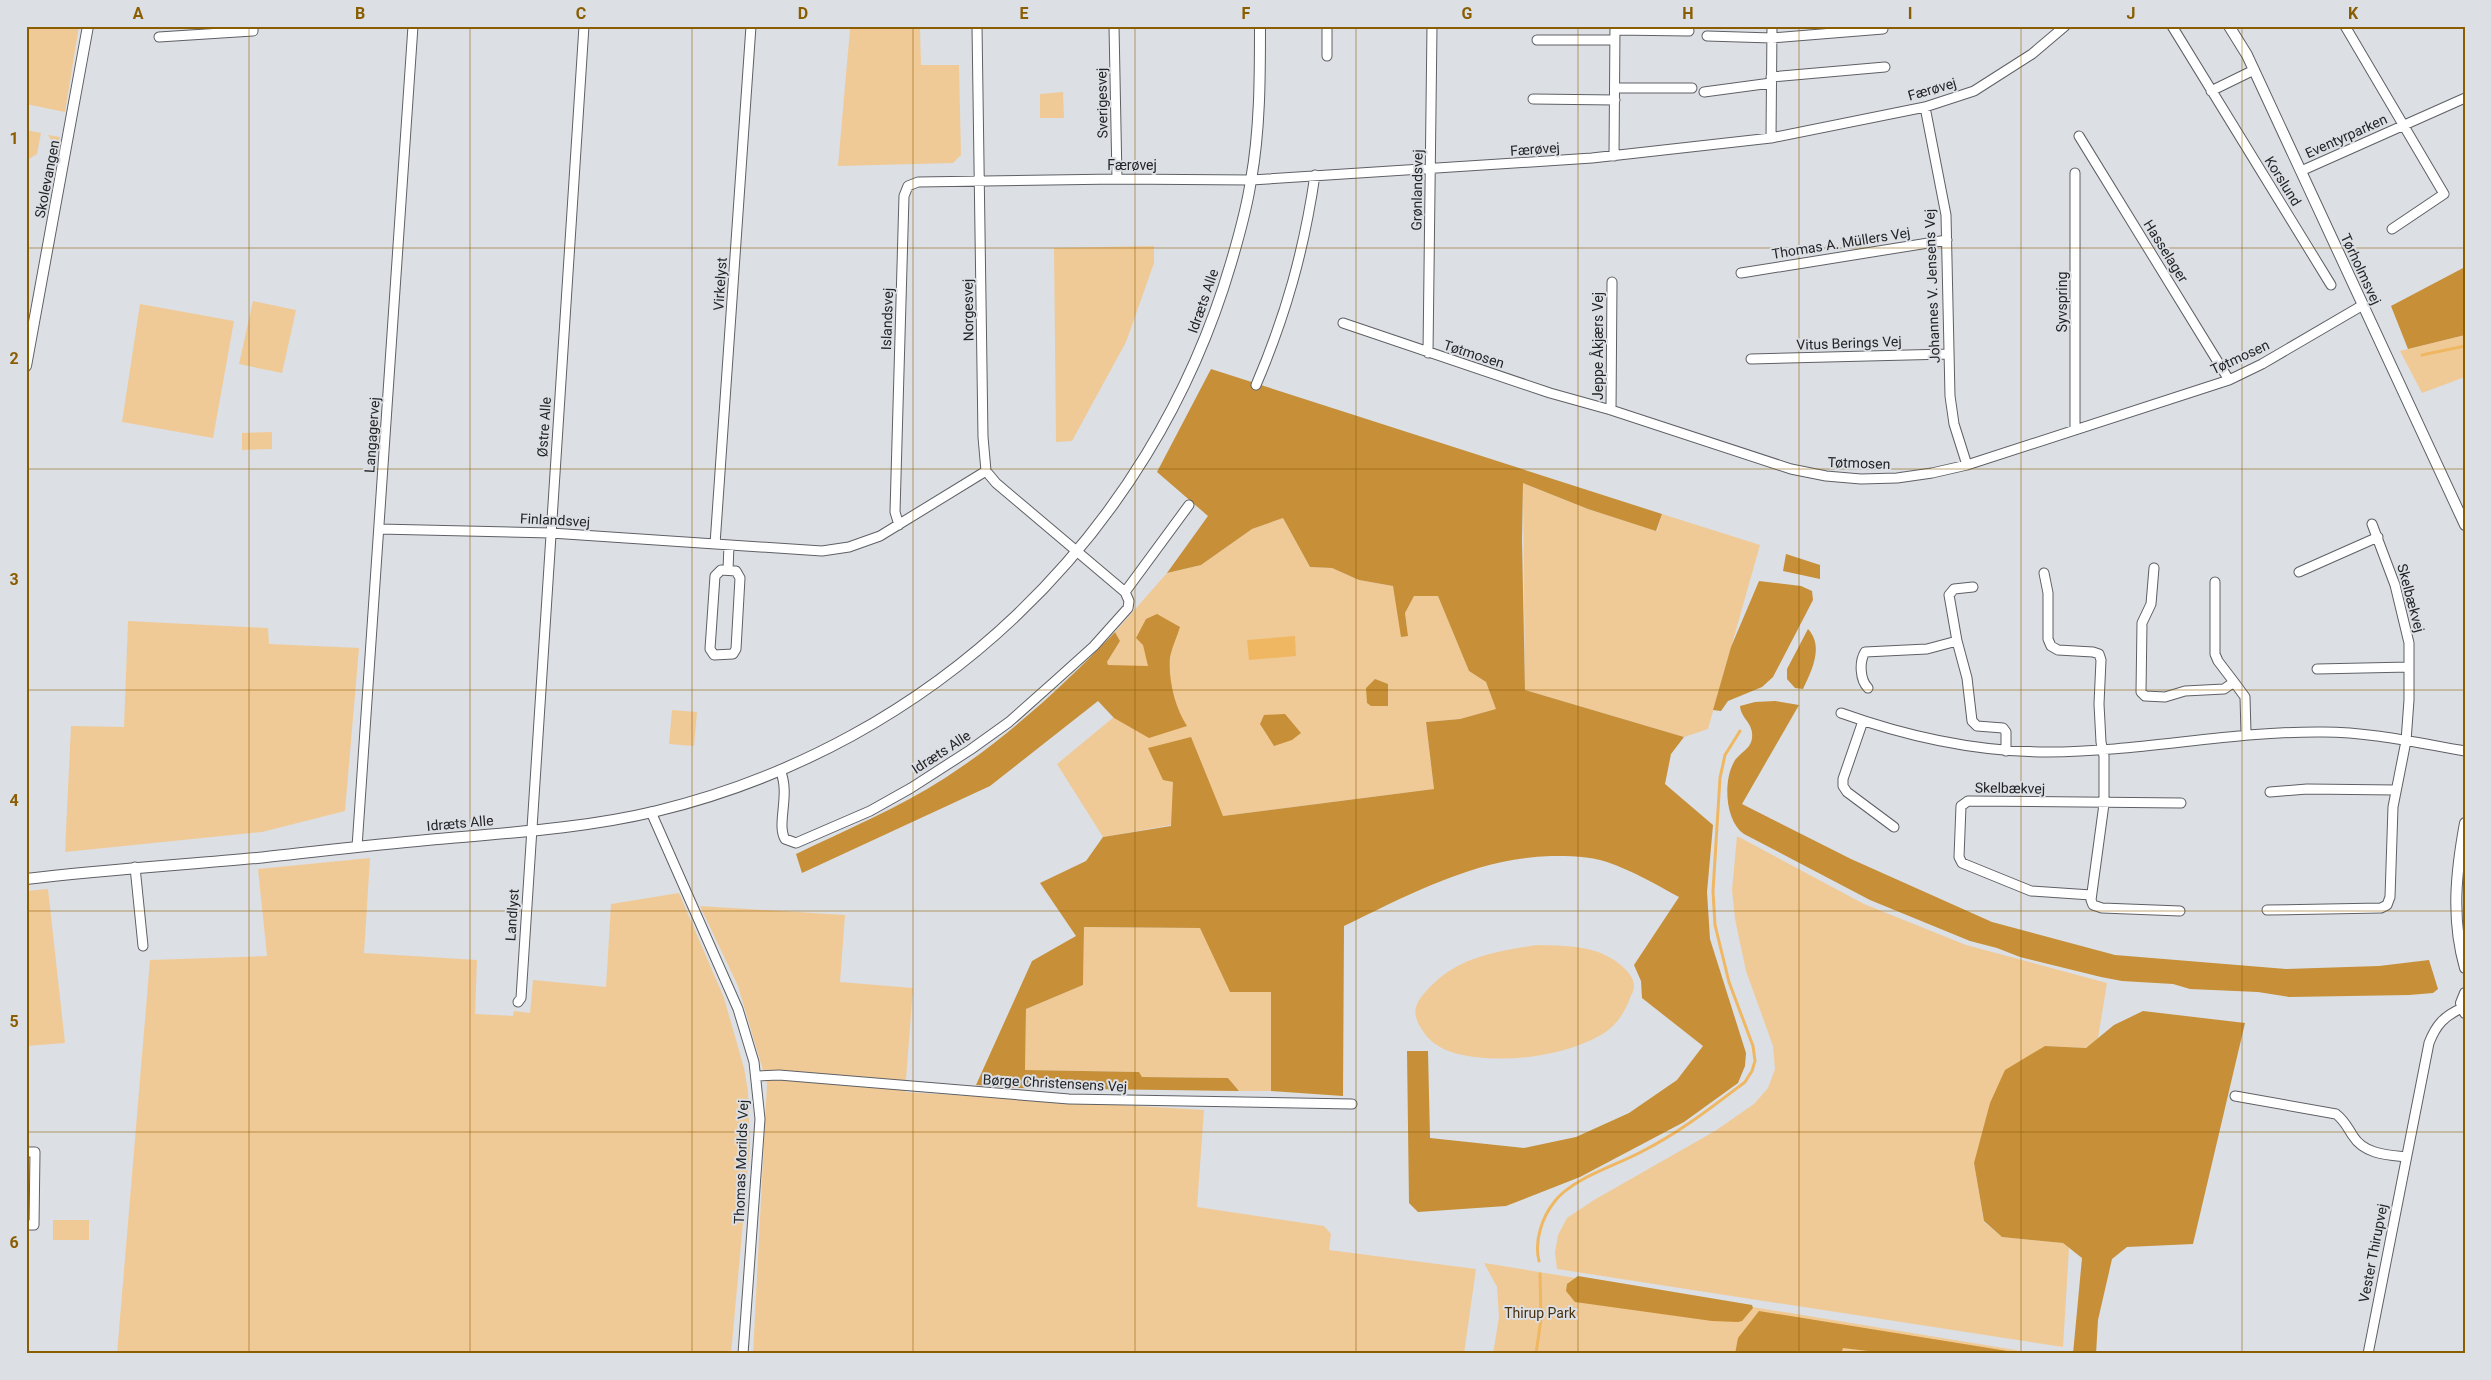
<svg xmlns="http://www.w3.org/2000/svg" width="2491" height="1380" font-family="Roboto,sans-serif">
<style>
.green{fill:#f0ca96}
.forest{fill:#c68f38}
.water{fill:#efb762}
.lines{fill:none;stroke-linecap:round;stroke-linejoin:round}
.stream{stroke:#efb762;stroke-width:3}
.minor-casing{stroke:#5e6065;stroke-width:11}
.tertiary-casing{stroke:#5e6065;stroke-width:12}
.minor{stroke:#fff;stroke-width:9}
.tertiary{stroke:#fff;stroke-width:10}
.grid{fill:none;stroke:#8a5d01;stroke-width:1;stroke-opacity:0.55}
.labels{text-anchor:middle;stroke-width:4;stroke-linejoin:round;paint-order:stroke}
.street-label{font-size:14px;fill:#232426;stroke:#dcdfe4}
.park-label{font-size:14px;fill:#48310c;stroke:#dcdfe4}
.neatline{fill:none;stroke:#8a5d01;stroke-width:2}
.grid-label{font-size:16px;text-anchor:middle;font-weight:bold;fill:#8a5d01}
</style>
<rect width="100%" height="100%" fill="#dcdfe4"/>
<path class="green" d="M26 26H79L65 112 26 104Z
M850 29H920L921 65H959L961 155 953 163 838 166Z
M1063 92 1064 118H1040V94Z
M26 130 41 133 37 154 27 160Z
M48 135 60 137 58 149 53 152 46 192 48 196 47 199 41 191 44 189 42 186 46 179 44 176 48 168 46 165 49 163 48 155 51 153 50 145 53 143Z
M1154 246V263L1126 342 1072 441 1056 442 1054 248Z
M253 301 296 310 282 373 239 364Z
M140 304 234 321 213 438 122 422Z
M2465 335V377L2422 393 2400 351Z
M272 432V449L242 450V433Z
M1523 483 1588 509 1657 531 1662 514 1760 545 1708 729 1684 737 1525 690Z
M1283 518 1310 567 1332 568 1359 580 1393 586 1408 636 1405 613 1414 596 1438 595 1469 671 1486 682 1497 709 1460 719 1426 722 1434 789 1223 816 1103 837 1057 764 1120 712 1107 662 1120 641 1115 632 1167 573 1201 565 1252 529Z
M128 621 268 628 269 644 359 648 345 811 262 832 65 852 71 726 124 727Z
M672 710 697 712 694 746 669 744Z
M1737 836 1864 904 1966 945 2107 983 2098 1038 2086 1048 2045 1046 1974 1163 1984 1222 2002 1237 2063 1243 2069 1248 2063 1347 1557 1269 1555 1253 1558 1235 1567 1218 1594 1200 1715 1131 1754 1104 1768 1088 1775 1069 1773 1046 1746 971 1735 919 1732 890Z
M370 858 364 953 477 960 475 1014 513 1016 514 1011 530 1013 533 980 606 987 611 904 679 893 724 998 744 1068 748 1091 750 1146 731 1354H117L150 960 267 956 258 869Z
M48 889 65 1043 26 1046V891Z
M700 906 845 915 840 982 913 988 905 1092 1204 1110 1197 1207 1324 1226 1331 1234 1329 1250 1476 1269 1464 1354H753L767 1084 738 986Z
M1084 927 1201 928 1230 992H1271V1091H1239L1228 1078 1142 1077 1139 1072 1025 1070 1026 1009 1083 985Z
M1537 945C1570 946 1602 945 1626 970 1630 974 1634 980 1634 986 1634 991 1630 997 1629 1001 1623 1015 1615 1027 1601 1035 1564 1055 1517 1062 1475 1057 1453 1054 1433 1049 1421 1028 1411 1012 1415 1003 1428 989 1457 957 1496 951 1537 945Z
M53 1220H89V1240H53Z
M1484 1263 2040 1354H1493L1499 1317 1497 1287Z"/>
<path class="forest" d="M2465 267V335L2408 349 2391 306Z
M1211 369 1662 514 1656 531 1588 509 1523 483 1522 540 1525 690 1684 737 1671 754 1665 784 1713 825 1707 892 1710 939 1746 1053 1745 1066 1738 1083 1684 1122 1580 1177 1506 1206 1418 1212 1409 1203 1407 1051H1428L1430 1138 1524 1148 1576 1137 1629 1113 1677 1080 1703 1046 1642 998 1641 981 1634 965 1679 897C1655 884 1633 871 1607 862 1589 856 1569 856 1551 856 1476 858 1410 894 1344 926L1343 1096 1271 1091V992H1230L1200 928 1084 927 1083 985 1026 1009 1025 1070 1139 1072 1142 1077 1228 1078 1239 1091 1014 1088 976 1085 1032 961 1076 936 1040 883 1086 861 1103 837 1171 826 1173 782 1163 780 1148 748 1191 737 1223 816 1434 789 1426 722 1460 719 1496 709 1486 682 1469 671 1438 596H1414L1405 613 1408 636 1401 637 1393 586 1359 580 1332 568 1310 567 1283 518 1252 529 1201 565 1167 573 1208 516 1157 472Z
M1786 554 1820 565V579L1783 571Z
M1759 581 1801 586 1812 591 1813 600 1773 677 1762 687 1728 701 1721 711 1713 710 1731 647Z
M1157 614 1180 627C1177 637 1172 647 1170 657 1168 679 1175 708 1187 726L1149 738 1114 718 1098 701 990 786 802 873 796 854C846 830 898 808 945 778 1008 737 1063 686 1115 632L1120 641 1107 662 1108 665 1148 666 1143 645 1136 638 1146 619Z
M1808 629C1824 646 1812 670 1803 689L1795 688 1787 679V669Z
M1375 679 1388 684V706H1371L1367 703 1366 688Z
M1775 701 1799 705 1742 804 1851 859 1992 922 2115 955 2286 969 2379 966 2429 960 2438 989 2433 993 2409 995 2289 997 2258 992 2190 989 2173 984 2122 981 2101 977 2020 957 1997 948 1970 941 1870 900 1744 834C1725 821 1723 781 1734 762 1739 753 1751 749 1752 738 1754 723 1741 719 1740 706L1755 702Z
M1285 714 1301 733 1292 740 1274 746 1260 724 1264 715Z
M2143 1011 2245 1023 2193 1244 2127 1247 2112 1259 2098 1320 2096 1354H2073L2082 1258 2063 1243 2002 1237 1984 1221 1974 1163 1990 1103 2005 1070 2045 1046 2086 1048 2114 1025Z
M1578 1276 1752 1305 1753 1308 1742 1321 1738 1322 1712 1321 1575 1302 1566 1291 1567 1284Z
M1759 1311 2026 1354H1893L1843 1348 1841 1354H1735L1738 1338Z"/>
<path class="water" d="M1295 636 1296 656 1249 660 1247 640Z"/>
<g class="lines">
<path class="stream" d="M2422 355 2465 346
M1539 1261C1534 1241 1542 1217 1555 1201 1573 1178 1615 1166 1641 1152 1679 1133 1712 1107 1745 1082L1752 1071 1755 1061 1753 1046 1729 982 1715 925 1713 891 1720 778 1725 755 1740 731
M1536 1354 1541 1319 1540 1274"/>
<defs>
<path id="minor" d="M1114 26 1117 179
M2172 26 2331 285
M2345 26 2444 194 2392 229
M1615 30 1689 31
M1707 36 1772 38 1883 29
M159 37 253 31V26
M1537 40H1615
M1327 56V26
M1771 77 1885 67
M1615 88H1692
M2211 91 2254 70
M1704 92 1771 83
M1533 99 1615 100
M1925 107 1946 215 1950 396 1954 424 1967 465
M2079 136 2229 380
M1771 138 1772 26
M1614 156 1615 26
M2301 171 2465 98
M1741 273 1947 240
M1343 323 1550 393 1611 410 1791 469 1826 476 1861 479 1897 478 1932 473 1967 465 2229 380 2262 364 2363 305
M1428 353 1432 26
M1751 359 1948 354
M1256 385C1286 315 1304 250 1315 175
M1611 410 1612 282
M2075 430V173
M899 525 895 512 904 196 908 186 918 182 1117 179 1251 180 1592 158 1771 138 1925 107 1974 91 2032 54 2065 26
M379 529 551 533 822 551 849 547 880 536 986 471
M715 544 751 26
M2154 568 2151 604 2142 623 2141 692 2145 696 2165 697 2185 691 2224 689 2234 682 2245 697 2246 733
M721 570 736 571 740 578 736 649 733 654 714 655 710 649 715 576Z
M728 570 729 545
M2299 572 2378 537
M2044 573 2048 593V639L2051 646 2058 650 2093 652 2099 654 2101 660 2099 704 2101 742 2104 756V804L2091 900 2093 905 2102 908 2180 911
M2215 582V654L2218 661 2234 682
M1125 592 1189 505
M1957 641 1949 595 1954 589 1973 587
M2317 669 2409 667
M1868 688C1860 680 1859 662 1865 652L1927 649 1957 641 1967 678 1972 721 1977 726 2003 728 2006 732V751
M1841 713C1908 737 1977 752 2048 752 2140 752 2230 731 2323 732 2371 732 2418 743 2465 751
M1863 721 1843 779V786L1847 792 1894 827
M780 770C791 794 776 824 785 839L796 843 870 811 911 788 970 750 1009 722 1054 682 1094 646 1128 608 1129 601 1125 592 996 483 986 471 983 437 977 26
M2270 792 2307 789 2396 790
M651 812 738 1009 754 1062 760 1119 743 1354
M357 847 413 26
M135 867 143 946
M2091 895 2031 891 1962 863 1959 857 1961 806 1968 801 2181 803
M2267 910 2381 908 2387 905 2390 897 2393 807 2406 741 2409 700V643L2395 585 2372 524
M518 1002 521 998 584 26
M757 1076 779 1075 1069 1099 1352 1104
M2235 1096 2336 1114C2345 1121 2347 1127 2353 1136 2364 1154 2387 1155 2406 1157
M26 1152H35L34 1225H26
M2368 1354 2429 1043C2436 1025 2444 1016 2462 1008"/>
<path id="tertiary" d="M2229 26 2247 55 2465 525
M26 366 88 26
M2465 823C2456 872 2451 919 2465 968
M26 879C103 870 180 865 257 858 314 852 370 845 427 840 504 833 582 829 657 811 933 744 1151 536 1231 263 1239 236 1247 208 1251 180 1260 130 1260 77 1260 26
M2465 993 2461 1003 2465 1013"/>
</defs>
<use href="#minor" class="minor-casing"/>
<use href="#tertiary" class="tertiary-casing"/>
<use href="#minor" class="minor"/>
<use href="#tertiary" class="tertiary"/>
</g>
<path class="grid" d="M249 26V1354M470 26V1354M692 26V1354M913 26V1354M1135 26V1354M1356 26V1354M1578 26V1354M1799 26V1354M2021 26V1354M2242 26V1354M26 248H2465M26 469H2465M26 690H2465M26 911H2465M26 1132H2465"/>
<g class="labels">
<g class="street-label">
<text transform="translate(1932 89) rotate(-16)" y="5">Færøvej</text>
<text transform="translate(1102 103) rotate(-91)" y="5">Sverigesvej</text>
<text transform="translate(2346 136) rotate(-24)" y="5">Eventyrparken</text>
<text transform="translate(1535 149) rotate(-4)" y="5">Færøvej</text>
<text x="1132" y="170">Færøvej</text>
<text transform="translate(47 179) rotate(-79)" y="5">Skolevangen</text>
<text transform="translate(2283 181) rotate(58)" y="5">Korslund</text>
<text transform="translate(1417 190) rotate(-89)" y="5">Grønlandsvej</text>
<text transform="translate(1841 243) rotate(-9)" y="5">Thomas A. Müllers Vej</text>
<text transform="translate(2166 251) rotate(58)" y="5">Hasselager</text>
<text transform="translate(2361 269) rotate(65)" y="5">Tørholmsvej</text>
<text transform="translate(720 284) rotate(-86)" y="5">Virkelyst</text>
<text transform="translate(1932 286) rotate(-92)" y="5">Johannes V. Jensens Vej</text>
<text transform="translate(1203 301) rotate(-71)" y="5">Idræts Alle</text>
<text transform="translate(2062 302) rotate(-90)" y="5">Syvspring</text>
<text transform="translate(968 310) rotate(-91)" y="5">Norgesvej</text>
<text transform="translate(887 319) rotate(-88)" y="5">Islandsvej</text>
<text transform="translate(1849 343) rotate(-2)" y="5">Vitus Berings Vej</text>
<text transform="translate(1598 346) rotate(-90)" y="5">Jeppe Åkjærs Vej</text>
<text transform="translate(1474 354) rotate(18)" y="5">Tøtmosen</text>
<text transform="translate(2240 357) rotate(-25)" y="5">Tøtmosen</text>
<text transform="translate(544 427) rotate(-86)" y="5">Østre Alle</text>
<text transform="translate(372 435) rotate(-86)" y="5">Langagervej</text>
<text transform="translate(1859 463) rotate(2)" y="5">Tøtmosen</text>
<text transform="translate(555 520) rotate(3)" y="5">Finlandsvej</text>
<text transform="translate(2411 598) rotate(75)" y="5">Skelbækvej</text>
<text transform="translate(941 752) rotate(-33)" y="5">Idræts Alle</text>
<text transform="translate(2010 788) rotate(1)" y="5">Skelbækvej</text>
<text transform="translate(460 823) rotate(-5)" y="5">Idræts Alle</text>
<text transform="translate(512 915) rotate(-86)" y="5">Landlyst</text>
<text transform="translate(1055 1083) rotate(3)" y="5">Børge Christensens Vej</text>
<text transform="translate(741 1162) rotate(-88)" y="5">Thomas Morilds Vej</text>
<text transform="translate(2373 1253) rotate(-79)" y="5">Vester Thirupvej</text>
</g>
<g class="park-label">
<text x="1540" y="1318">Thirup Park</text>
</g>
</g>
<rect width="2491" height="1380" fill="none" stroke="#dcdfe4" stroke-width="55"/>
<rect x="28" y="28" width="2436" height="1324" class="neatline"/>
<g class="grid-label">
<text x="138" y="19">A</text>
<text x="360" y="19">B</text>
<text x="581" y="19">C</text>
<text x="803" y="19">D</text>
<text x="1024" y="19">E</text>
<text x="1246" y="19">F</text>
<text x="1467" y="19">G</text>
<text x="1688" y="19">H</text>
<text x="1910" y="19">I</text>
<text x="2131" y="19">J</text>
<text x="2353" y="19">K</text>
<text x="14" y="144">1</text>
<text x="14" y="364">2</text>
<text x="14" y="585">3</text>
<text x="14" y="806">4</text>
<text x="14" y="1027">5</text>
<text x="14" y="1248">6</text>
</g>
</svg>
